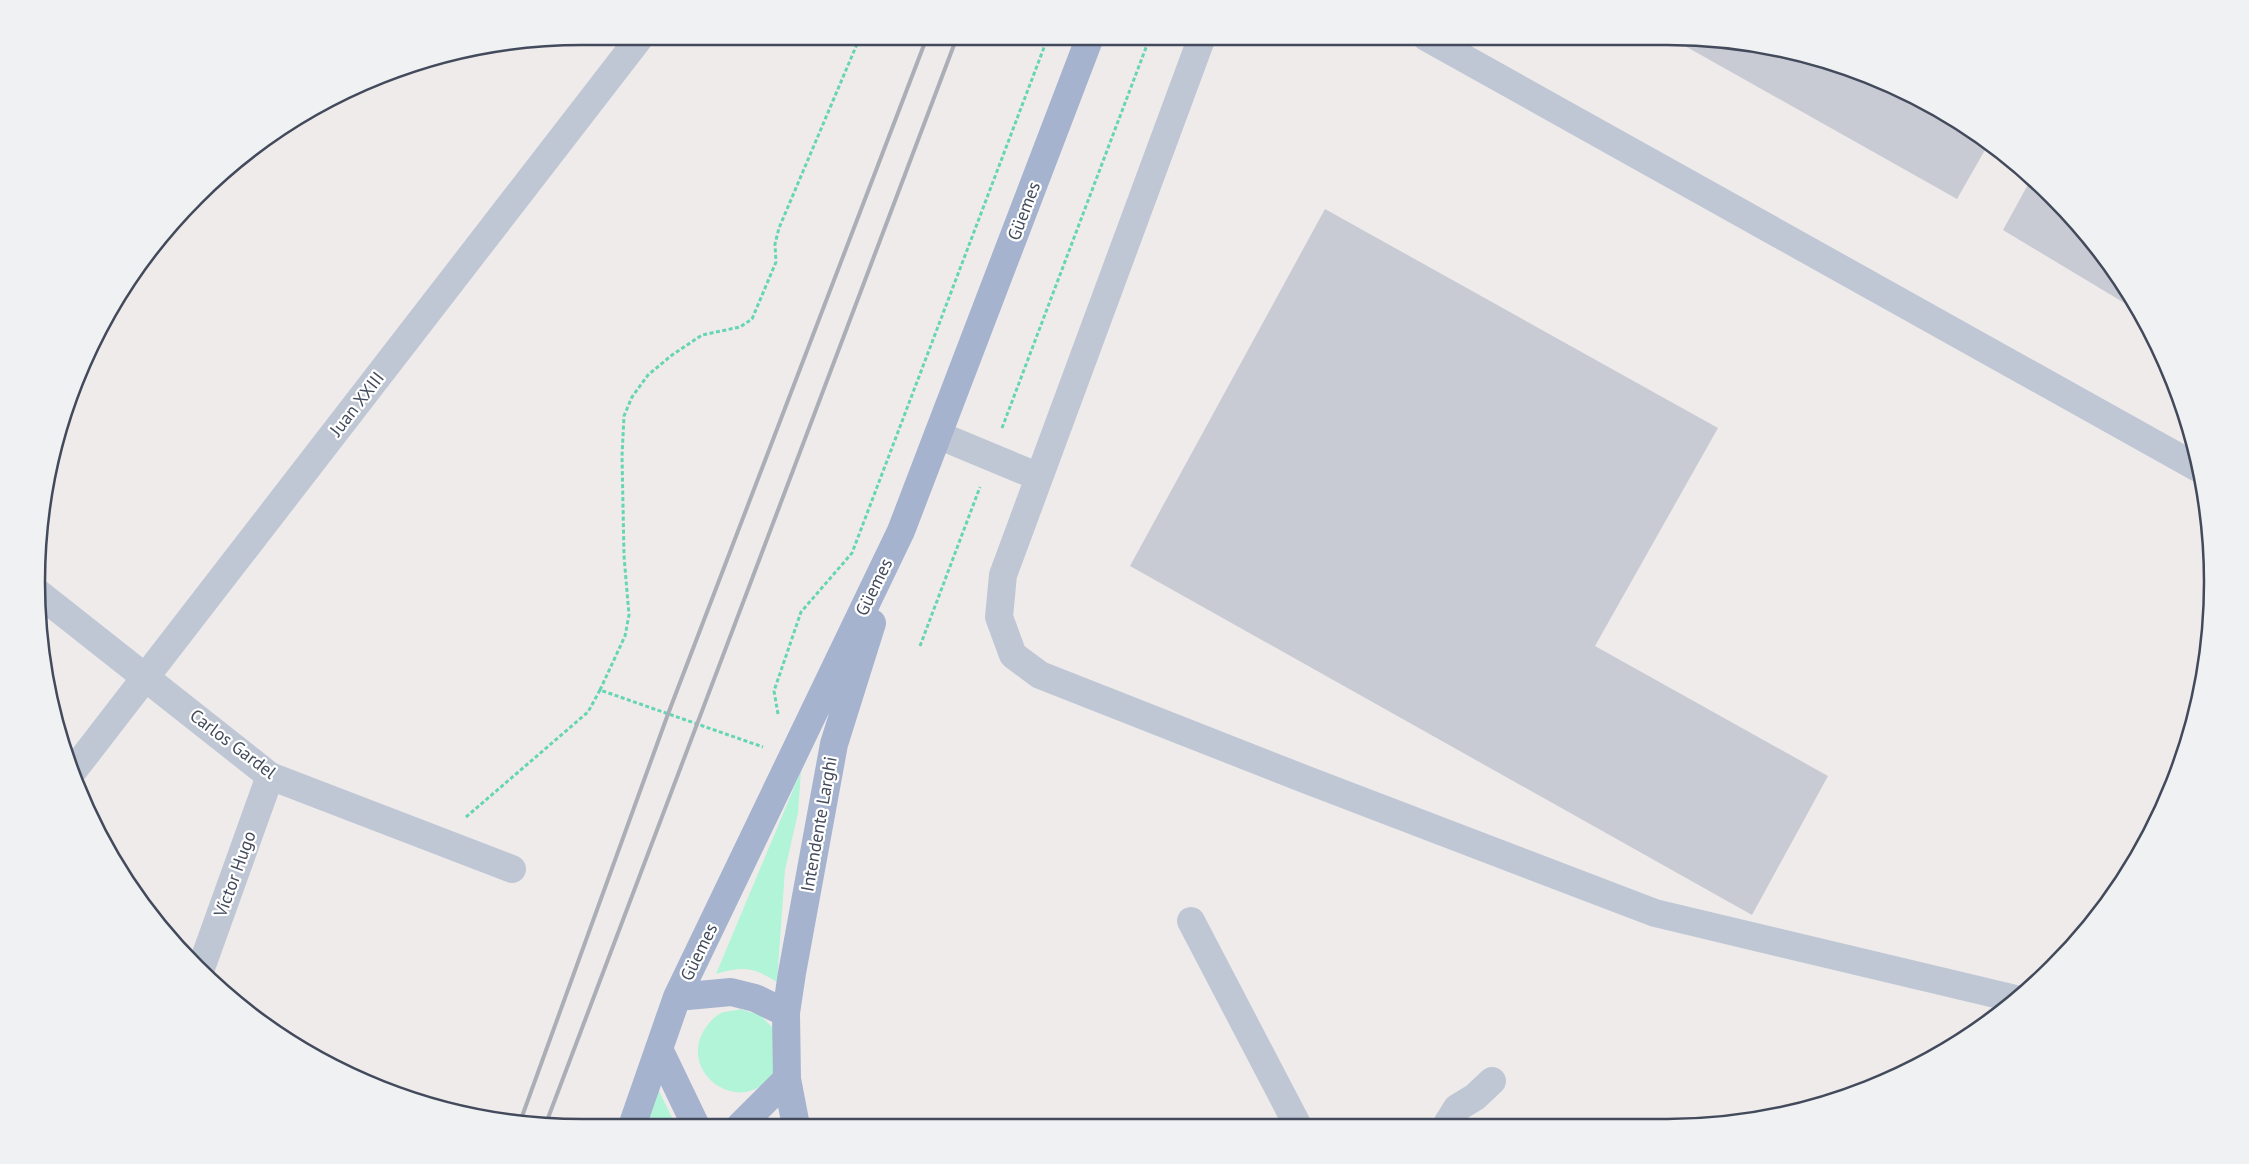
<svg xmlns="http://www.w3.org/2000/svg" width="2249" height="1164" font-family="'PT Sans',sans-serif">
<style>
.green{fill:#b2f4d8}
.building{fill:#c9cbd4}
.lines{fill:none;stroke-linecap:round;stroke-linejoin:round}
.path{stroke:#66d5b4;stroke-width:3;stroke-dasharray:4 2.5;stroke-linecap:butt}
.minor{stroke:#bfc7d5;stroke-width:28}
.major{stroke:#a6b3cf;stroke-width:28}
.rail{stroke:#acaeb7;stroke-width:4}
.labels{text-anchor:middle;stroke-width:4.5;stroke-linejoin:round;paint-order:stroke}
.street-label{font-size:18px;fill:#424a5b;stroke:#fff}
.rim{fill:none;stroke:#424a5b;stroke-width:2.5}
</style>
<rect width="100%" height="100%" fill="#efebeb"/>
<path class="green" d="M801 771 798 813 785 870 777 982C753 967 743 966 716 974Z
M740 1009 760 1015 774 1029 777 1068C773 1073 770 1080 765 1083 733 1110 685 1074 701 1036 705 1027 712 1018 721 1013 727 1011 735 1011 740 1009Z
M658 1089 676 1126H645Z"/>
<path class="building" d="M1669 37H1702L1809 55 1909 93 1989 143 1957 199Z
M2031 179 2078 222 2141 313 2003 230Z
M1325 209 1718 428 1595 646 1828 776 1752 915 1130 566Z"/>
<g class="lines">
<path class="path" d="M1002 428 1150 37
M920 646 980 487
M600 690 625 636 629 615 624 556 622 456 624 416 632 397 648 375 672 355 702 335 740 327 752 319 776 262 775 244 779 228 860 37
M778 714 774 691 801 612 852 553 1048 37
M466 817 588 712 600 690 763 747"/>
<path class="minor" d="M1202 37 1003 575 999 617 1013 655 1040 675 1307 780 1655 913 2016 999
M1426 37 2198 468
M938 435 1039 477
M37 592 270 776 512 869
M73 771 641 36
M1191 921 1297 1124
M200 971 270 776
M1447 1124 1457 1108 1475 1097 1492 1081"/>
<path class="major" d="M677 997 731 992 755 998 786 1013
M659 1049 696 1126
M632 1126 677 997 901 531 1090 37
M740 1126 787 1079
M796 1126 787 1079 786 1013 792 973 834 744 872 623"/>
<path class="rail" d="M520 1122 668 714 927 37
M545 1126 957 37"/>
</g>
<g class="labels">
<g class="street-label">
<text transform="translate(1024 211) rotate(-69)" y="6">Güemes</text>
<text transform="translate(357 404) rotate(-52)" y="6">Juan XXIII</text>
<text transform="translate(874 587) rotate(-64)" y="6">Güemes</text>
<text transform="translate(233 744) rotate(37)" y="6">Carlos Gardel</text>
<text transform="translate(819 824) rotate(-80)" y="6">Intendente Larghi</text>
<text transform="translate(235 874) rotate(-70)" y="6">Víctor Hugo</text>
<text transform="translate(699 952) rotate(-64)" y="6">Güemes</text>
</g>
</g>
<path d="M0 0H2249V1164H0ZM582 45H1667A537 537 0 0 1 2204 582V582A537 537 0 0 1 1667 1119H582A537 537 0 0 1 45 582V582A537 537 0 0 1 582 45Z" fill="#f0f1f2" fill-rule="evenodd"/>
<path class="rim" d="M582 45H1667A537 537 0 0 1 2204 582V582A537 537 0 0 1 1667 1119H582A537 537 0 0 1 45 582V582A537 537 0 0 1 582 45Z"/>
</svg>
